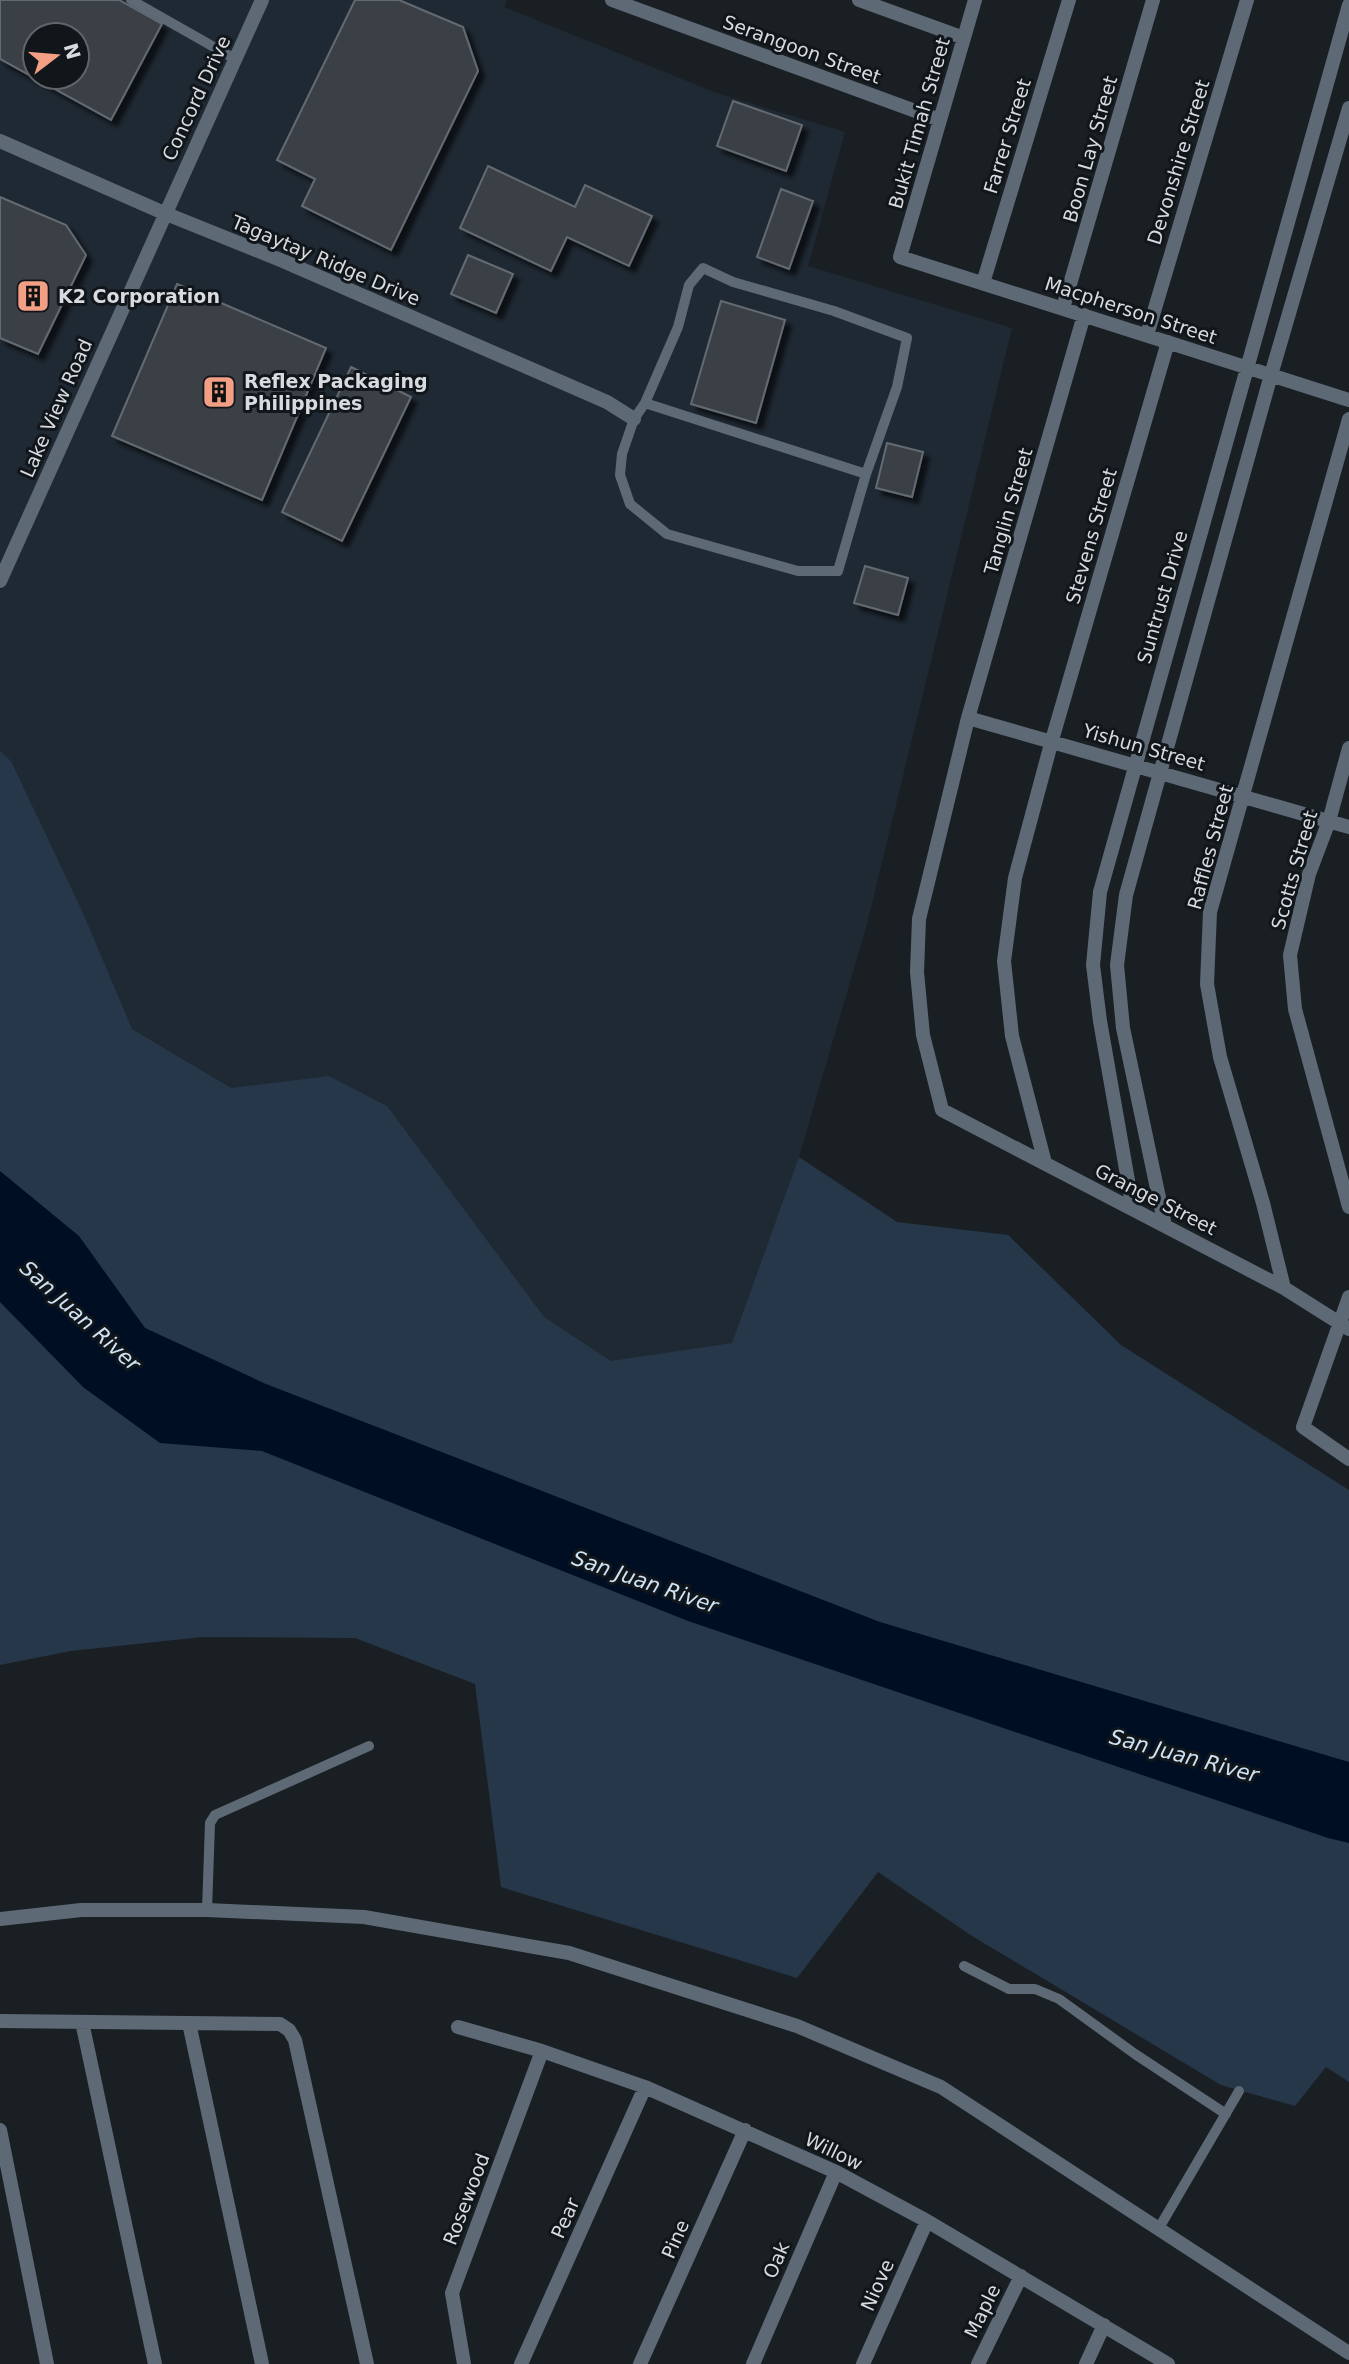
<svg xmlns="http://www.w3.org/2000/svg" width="1349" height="2364" font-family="'DejaVu Sans',sans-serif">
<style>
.built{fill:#1f2933;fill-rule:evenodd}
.green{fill:#253748}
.water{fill:#000e24}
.building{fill:#3b4147;stroke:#646a71;stroke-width:2;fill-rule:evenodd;filter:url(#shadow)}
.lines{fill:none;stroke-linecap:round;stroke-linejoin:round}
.lane{stroke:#5d6a76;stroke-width:10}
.street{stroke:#5d6a76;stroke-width:14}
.labels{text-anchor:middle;stroke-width:6;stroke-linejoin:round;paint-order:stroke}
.street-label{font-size:19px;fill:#d8dbdf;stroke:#11161b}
.poi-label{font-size:19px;font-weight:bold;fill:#d8dbdf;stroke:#11161b;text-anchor:start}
.water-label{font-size:21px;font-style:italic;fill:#cfe3f6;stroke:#11161b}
</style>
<defs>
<filter id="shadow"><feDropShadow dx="6" dy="6" stdDeviation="2" flood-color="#0009"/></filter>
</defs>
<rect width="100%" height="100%" fill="#1a1f24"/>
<path class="built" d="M0 0H507L504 7 714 92 845 132 808 266 1012 328 867 924 799 1157 722 1440 0 1576ZM35 35H77V77H35Z"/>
<path class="green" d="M0 751 11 761 83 913 132 1029 231 1088 329 1076 387 1106 544 1317 611 1361 732 1343 799 1157 897 1222 1008 1235 1121 1345 1349 1490V2082L1326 2067 1295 2106 1221 2085 972 1936 878 1872 797 1978 501 1887 475 1684 355 1638 202 1637 71 1651 0 1665Z"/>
<path class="water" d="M0 1171 79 1236 145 1328 266 1384 880 1622 1349 1762V1843L1328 1838 688 1621 262 1451 160 1443 83 1387 0 1302Z"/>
<path class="building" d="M0 0H119L162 24 111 120 0 59ZM35 35H77V77H35Z
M355 0H399L463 27 478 71 391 250 302 206 315 179 277 160Z
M733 101 802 125 786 171 717 146Z
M488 166 575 207 585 185 652 216 629 266 567 237 551 271 460 228Z
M781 189 813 201 789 269 757 257Z
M0 197 66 225 86 255 38 354 0 338Z
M468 255 513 274 496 313 451 294Z
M177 284 326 348 262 500 112 436Z
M721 301 785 320 756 423 691 404Z
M351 367 411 397 342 541 282 512Z
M887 443 923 452 912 497 876 488Z
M865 566 908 578 898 615 854 603Z"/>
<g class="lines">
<path class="lane" d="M131 0 235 59
M703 268 733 282 834 311 907 338 897 387 866 474 838 571H798L667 534 630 504 620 475 622 454 634 419 645 403 678 327 689 285Z
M645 403 866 474
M207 1910 210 1823 215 1815 369 1746
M964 1966 1009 1989H1035L1059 1999 1135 2054 1226 2114
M1159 2228 1239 2091"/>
<path class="street" d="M612 0 940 120
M859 0 964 38
M975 0 900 257 1349 400
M0 141 164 213 283 261 607 402 634 419
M983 283 1069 0
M1063 308 1153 0
M1084 315 968 718 919 919 917 972 923 1035 942 1110 1284 1288 1349 1329
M1147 335 1247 0
M0 581 262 0
M968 718 1349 827
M1349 748 1329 821 1309 874 1290 955 1295 1009 1349 1207
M1045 1163 1012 1036 1004 961 1015 878 1052 740 1168 342
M1133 1209 1100 1021 1093 965 1100 892 1349 5
M1165 1226 1123 1028 1117 965 1126 895 1271 375 1349 108
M1284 1288 1263 1203 1220 1057 1207 984 1210 912 1349 419
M1349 1297 1303 1427 1349 1459
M0 1919 81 1910H207L364 1917 569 1953 797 2026 941 2087 1349 2353
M0 2021 280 2024 289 2030 295 2040 367 2364
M82 2022 155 2364
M189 2023 262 2364
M458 2027 542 2051 645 2087 836 2172 927 2221 1168 2364
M0 2130 47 2364
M464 2364 452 2293 542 2051
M521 2364 645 2087
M640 2364 745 2130
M753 2364 836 2172
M863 2364 927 2221
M978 2364 1021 2276
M1086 2364 1104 2325"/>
</g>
<defs>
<symbol id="building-square" viewBox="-11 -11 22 22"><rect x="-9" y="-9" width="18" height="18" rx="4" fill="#f39f85" stroke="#11161b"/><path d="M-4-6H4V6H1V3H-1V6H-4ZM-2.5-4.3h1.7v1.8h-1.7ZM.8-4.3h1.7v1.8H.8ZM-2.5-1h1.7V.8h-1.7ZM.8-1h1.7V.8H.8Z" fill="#111"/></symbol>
</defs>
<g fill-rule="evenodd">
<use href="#building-square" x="14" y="277" width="38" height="38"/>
<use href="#building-square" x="200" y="373" width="38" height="38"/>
</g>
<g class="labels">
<g class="street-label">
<text transform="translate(802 49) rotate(20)" y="7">Serangoon Street</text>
<text transform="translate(196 98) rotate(-65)" y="7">Concord Drive</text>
<text transform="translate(919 123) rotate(-74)" y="7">Bukit Timah Street</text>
<text transform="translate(1007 136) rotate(-73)" y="7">Farrer Street</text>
<text transform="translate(1090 149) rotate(-74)" y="7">Boon Lay Street</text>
<text transform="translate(1178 162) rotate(-73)" y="7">Devonshire Street</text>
<text transform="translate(326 260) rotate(23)" y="7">Tagaytay Ridge Drive</text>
<text transform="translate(1131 310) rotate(18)" y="7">Macpherson Street</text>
<text transform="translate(56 408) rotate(-66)" y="7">Lake View Road</text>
<text transform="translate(1008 511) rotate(-74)" y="7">Tanglin Street</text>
<text transform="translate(1091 536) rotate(-74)" y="7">Stevens Street</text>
<text transform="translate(1162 597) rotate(-74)" y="7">Suntrust Drive</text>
<text transform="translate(1144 747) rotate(16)" y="7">Yishun Street</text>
<text transform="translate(1210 847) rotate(-75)" y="7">Raffles Street</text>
<text transform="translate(1294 870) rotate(-74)" y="7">Scotts Street</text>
<text transform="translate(1156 1199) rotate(27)" y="7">Grange Street</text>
<text transform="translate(834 2151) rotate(26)" y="7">Willow</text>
<text transform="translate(466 2199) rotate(-69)" y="7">Rosewood</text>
<text transform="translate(565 2218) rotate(-66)" y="7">Pear</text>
<text transform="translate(675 2239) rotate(-66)" y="7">Pine</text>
<text transform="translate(776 2260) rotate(-67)" y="7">Oak</text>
<text transform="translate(877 2285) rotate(-66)" y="7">Niove</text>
<text transform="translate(982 2311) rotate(-64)" y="7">Maple</text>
</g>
<g class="poi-label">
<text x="58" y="303">K2 Corporation</text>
<text x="244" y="388">Reflex Packaging<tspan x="244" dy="22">Philippines</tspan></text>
</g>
<g class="water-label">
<text transform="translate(80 1316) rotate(42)" y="7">San Juan River</text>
<text transform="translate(645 1582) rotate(19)" y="7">San Juan River</text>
<text transform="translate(1184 1756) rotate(15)" y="7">San Juan River</text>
</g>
</g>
<g transform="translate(56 56) rotate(74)"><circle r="33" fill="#11161b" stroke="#616569" stroke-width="2"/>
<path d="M0-5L12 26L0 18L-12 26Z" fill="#f39f85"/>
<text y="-10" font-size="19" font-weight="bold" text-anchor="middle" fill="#d8dbdf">N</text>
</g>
</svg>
